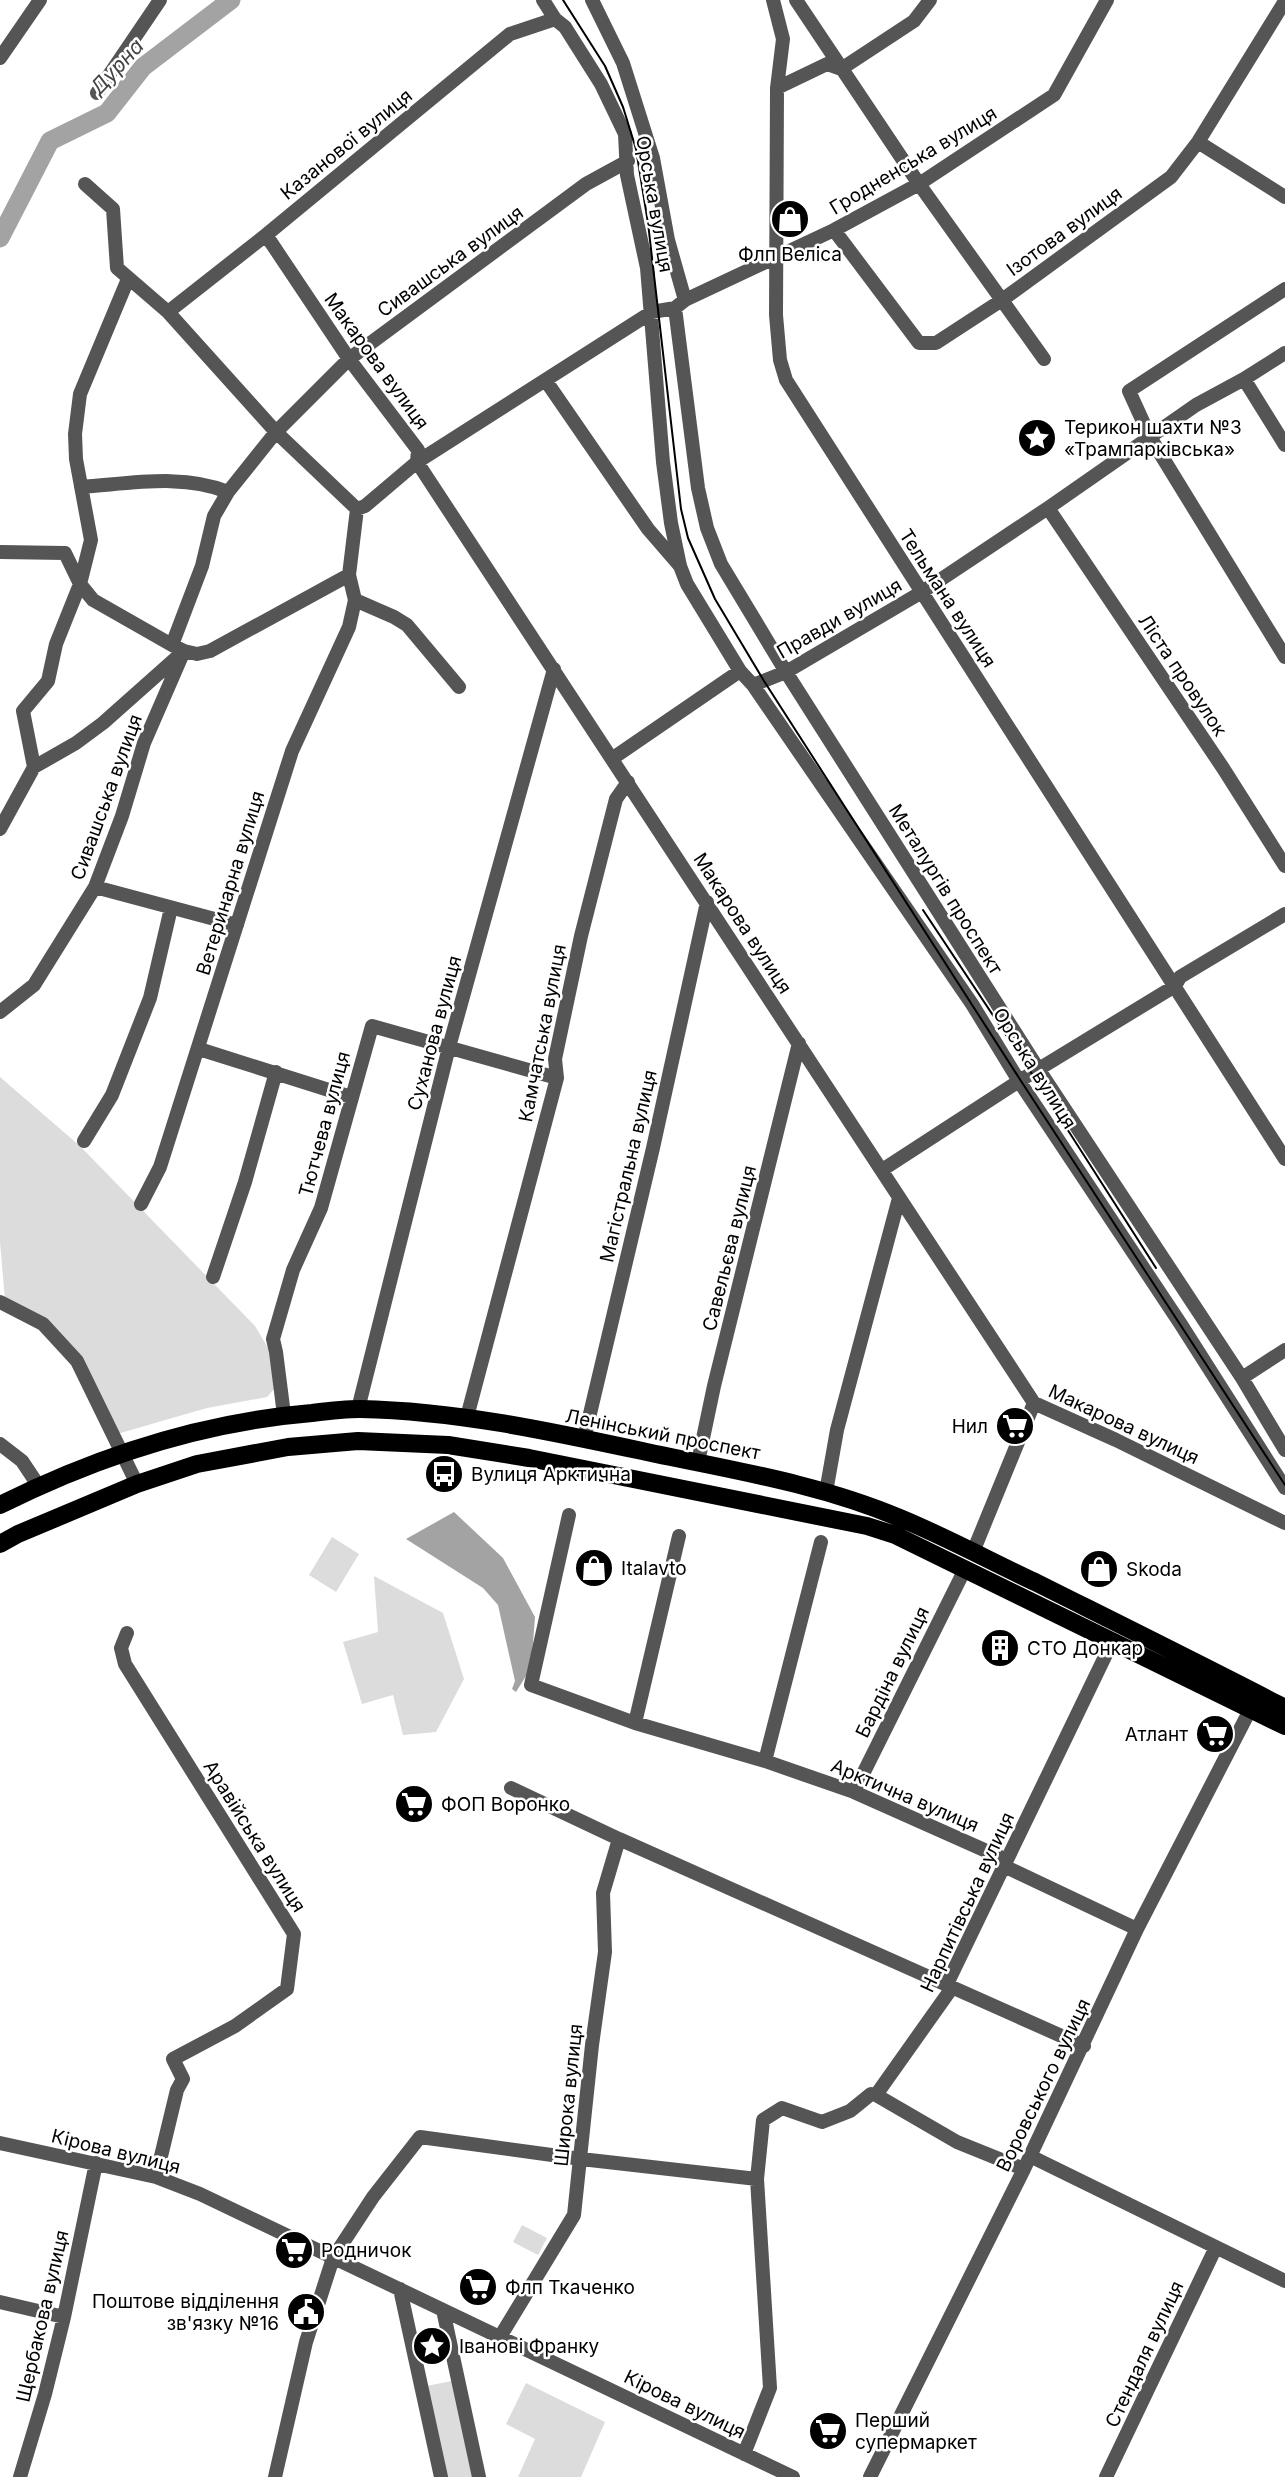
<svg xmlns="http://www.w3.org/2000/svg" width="1285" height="2477" font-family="Inter,sans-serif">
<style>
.green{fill:#dcdcdc}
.water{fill:#a3a3a3}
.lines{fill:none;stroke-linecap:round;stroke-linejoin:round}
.river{stroke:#a3a3a3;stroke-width:19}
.minor{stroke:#555;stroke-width:14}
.major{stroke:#000;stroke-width:18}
.tram{stroke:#000;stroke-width:2}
.labels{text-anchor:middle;stroke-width:5;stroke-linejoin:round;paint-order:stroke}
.street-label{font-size:19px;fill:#000;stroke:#fff}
.poi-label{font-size:19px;fill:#000;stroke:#fff;text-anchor:start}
.water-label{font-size:21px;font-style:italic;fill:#444;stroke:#fff}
</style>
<rect width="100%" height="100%" fill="#fff"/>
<path class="green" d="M0 1077 80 1146 255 1326 270 1351 276 1387 267 1397 207 1408 117 1434 79 1358 5 1300 0 1242Z
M332 1537 359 1554 336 1592 309 1575Z
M374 1576 443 1613 464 1679 436 1732 403 1735 393 1695 362 1704 343 1642 378 1632Z
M522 2225 547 2238 538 2255 513 2242Z
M457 2380 479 2477H441L421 2387Z
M526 2383 605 2422 581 2477H518L535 2439 506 2424Z"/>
<path class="water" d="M454 1512 503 1558 535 1617 531 1668 516 1692 512 1689 515 1681 498 1605 483 1588 406 1539Z"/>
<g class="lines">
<path class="river" d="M0 238 50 141 107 113 143 67 231 0"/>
<path class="minor" d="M543 0 555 19 565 27 601 84 625 134 627 175 647 268 663 462 671 523 680 566 687 584 740 671 753 685 972 1004 1019 1081 1180 1323 1285 1488
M592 0 623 63 653 158 668 240 685 300
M773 0 783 39 777 88 776 315 780 360 786 380 1285 1159
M796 0 919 184 1044 359
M0 58 40 0
M777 88 827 64 841 69 914 21 930 0
M97 93 160 0
M1198 142 1285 197
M85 184 113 209 117 268 168 312 276 432 357 509
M834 230 919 343H936L1002 300 1171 177 1198 142 1285 1
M266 235 349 359 418 450 417 462 1034 1403 1116 1440 1285 1523
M1285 289 1129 391 1150 437 1285 657
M675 308 698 488 707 528 721 564 786 672 1039 1070 1242 1378 1285 1450
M168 312 266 235 510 34 555 19
M1244 379 1285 445
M546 381 648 529 680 566
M81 487C128 484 183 473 228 492
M1048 508 1223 768 1285 866
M0 552 65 553 80 584 93 600 172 645
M355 600 394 617 407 625 459 687
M753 685 786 672 922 592 1048 508 1196 405 1244 379 1285 353
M613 758 740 671
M34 767 76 743 103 723 184 651 197 654 210 651 349 575
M0 829 34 767 23 711 48 681 56 644 80 584 91 540 76 459 75 434 80 394 128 279
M95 887 237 925
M0 1012 34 985 95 887 122 816 144 743 184 651 172 645 202 566 214 516 228 492 276 432 349 359 586 184 628 161
M199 1049 351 1097
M84 1141 112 1095 150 998 171 908
M882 1170 1019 1081 1175 986 1180 977 1285 914
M141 1204 160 1167 292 751 349 627 355 600 349 575 357 509 365 506 417 462 652 312 675 308 685 300 834 230 919 184 1054 95 1107 0
M213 1277 245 1182 276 1072
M0 1302 43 1324 77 1361 137 1484
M1242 1378 1285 1350
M358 1409 449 1047 554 669
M284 1415 276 1352 273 1339 293 1270 321 1208 372 1026 557 1078
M467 1417 557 1078 555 1059 581 936 616 799 628 782
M584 1439 653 1148 707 902
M0 1444 22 1461 40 1488
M698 1462 714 1386 799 1043
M826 1492 837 1430 899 1198
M569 1515 531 1685 635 1723 765 1761 854 1792 1000 1857 1004 1866 1137 1929
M973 1552 1034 1403
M127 1633 121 1648 125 1664 294 1934 287 1989 235 2026 173 2059 183 2079 177 2090 156 2177
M635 1723 679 1536
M765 1761 821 1542
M511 1788 619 1839 1084 2046
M854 1792 965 1569
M876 2095 949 1992 947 1984 1112 1642
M876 2095 957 2142 1024 2169
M0 2143 156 2177 200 2194 793 2477
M1030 2156 1285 2281
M400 2289 441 2477
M0 2302 64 2317
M443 2310 479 2477
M500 2337 574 2215 592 2045 605 1952 603 1893 619 1839
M744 2454 770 2388 757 2179 763 2120 782 2108 822 2122 850 2111 871 2094 876 2095
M20 2477 45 2394 64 2317 96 2163
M275 2477 306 2342 333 2258 373 2197 420 2137 581 2159 757 2179
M870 2477 1024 2169 1137 1929 1250 1710
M1106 2477 1216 2247"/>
<path class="major" d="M0 1505C98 1456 202 1422 312 1413 328 1411 344 1409 360 1409 460 1411 558 1433 656 1454 738 1471 822 1485 900 1518 946 1537 990 1561 1035 1582 1119 1624 1202 1665 1285 1708
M0 1544 18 1534 137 1484 197 1464 288 1447 358 1441 448 1445 529 1458 867 1526 895 1535 1285 1726"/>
<path class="tram" d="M563 0 605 66 623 107 636 149 648 223 681 509 688 538 715 599 764 681 1021 1081 1285 1485
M923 910 1032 1074 1156 1268"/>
</g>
<defs>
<symbol id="shop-disc" viewBox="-11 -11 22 22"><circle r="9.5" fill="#000" stroke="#fff"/><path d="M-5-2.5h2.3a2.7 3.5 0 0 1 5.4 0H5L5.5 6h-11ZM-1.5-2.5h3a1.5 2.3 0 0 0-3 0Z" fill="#fff"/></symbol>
<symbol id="sight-disc" viewBox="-11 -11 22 22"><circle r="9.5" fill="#000" stroke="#fff"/><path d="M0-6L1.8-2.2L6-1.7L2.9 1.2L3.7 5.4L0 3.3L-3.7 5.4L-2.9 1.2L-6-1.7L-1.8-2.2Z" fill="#fff"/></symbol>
<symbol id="supermarket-disc" viewBox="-11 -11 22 22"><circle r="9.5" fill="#000" stroke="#fff"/><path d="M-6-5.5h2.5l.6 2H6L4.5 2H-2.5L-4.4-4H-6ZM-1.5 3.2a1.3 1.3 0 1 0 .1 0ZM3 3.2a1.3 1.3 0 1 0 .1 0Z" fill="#fff"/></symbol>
<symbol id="bus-disc" viewBox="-11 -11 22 22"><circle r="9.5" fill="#000" stroke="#fff"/><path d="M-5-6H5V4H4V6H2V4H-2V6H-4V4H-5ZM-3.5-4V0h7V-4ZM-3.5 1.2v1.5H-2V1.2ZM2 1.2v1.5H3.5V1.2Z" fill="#fff"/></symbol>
<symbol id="building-disc" viewBox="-11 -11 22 22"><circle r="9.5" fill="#000" stroke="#fff"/><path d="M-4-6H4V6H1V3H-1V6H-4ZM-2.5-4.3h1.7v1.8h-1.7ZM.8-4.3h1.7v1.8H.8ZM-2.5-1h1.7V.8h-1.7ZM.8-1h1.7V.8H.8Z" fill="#fff"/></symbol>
<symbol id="civic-disc" viewBox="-11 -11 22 22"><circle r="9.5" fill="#000" stroke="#fff"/><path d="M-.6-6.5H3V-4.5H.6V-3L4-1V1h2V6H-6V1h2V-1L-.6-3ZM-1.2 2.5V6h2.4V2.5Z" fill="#fff"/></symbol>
</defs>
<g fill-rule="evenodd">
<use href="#shop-disc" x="768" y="197" width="44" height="44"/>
<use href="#sight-disc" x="1015" y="416" width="44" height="44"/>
<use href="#supermarket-disc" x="993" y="1404" width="44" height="44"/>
<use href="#bus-disc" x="422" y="1452" width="44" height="44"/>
<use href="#shop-disc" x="572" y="1546" width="44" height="44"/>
<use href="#shop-disc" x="1077" y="1547" width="44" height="44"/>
<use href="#building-disc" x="978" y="1626" width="44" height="44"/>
<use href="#supermarket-disc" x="1193" y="1712" width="44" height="44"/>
<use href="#supermarket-disc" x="392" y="1782" width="44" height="44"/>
<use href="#supermarket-disc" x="272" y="2228" width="44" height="44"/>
<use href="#supermarket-disc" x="456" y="2265" width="44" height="44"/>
<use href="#civic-disc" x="284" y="2290" width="44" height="44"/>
<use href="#sight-disc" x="410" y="2324" width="44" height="44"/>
<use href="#supermarket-disc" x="806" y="2409" width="44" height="44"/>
</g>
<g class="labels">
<g class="street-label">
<text transform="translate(346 144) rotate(-39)" y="7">Казанової вулиця</text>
<text transform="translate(913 160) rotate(-31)" y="7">Гродненська вулиця</text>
<text transform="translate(655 204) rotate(80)" y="7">Орська вулиця</text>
<text transform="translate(1064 231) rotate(-36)" y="7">Ізотова вулиця</text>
<text transform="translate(450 261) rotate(-36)" y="7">Сивашська вулиця</text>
<text transform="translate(377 361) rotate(54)" y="7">Макарова вулиця</text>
<text transform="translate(948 598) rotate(57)" y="7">Тельмана вулиця</text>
<text transform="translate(839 618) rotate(-30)" y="7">Правди вулиця</text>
<text transform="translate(1183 675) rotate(56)" y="7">Ліста провулок</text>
<text transform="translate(106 797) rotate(-70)" y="7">Сивашська вулиця</text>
<text transform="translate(230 883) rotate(-73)" y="7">Ветеринарна вулиця</text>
<text transform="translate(946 889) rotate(58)" y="7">Металургів проспект</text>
<text transform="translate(743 923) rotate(57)" y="7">Макарова вулиця</text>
<text transform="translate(434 1033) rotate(-75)" y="7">Суханова вулиця</text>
<text transform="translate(542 1033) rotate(-79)" y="7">Камчатська вулиця</text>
<text transform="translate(1035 1068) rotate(58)" y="7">Орська вулиця</text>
<text transform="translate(324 1124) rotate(-75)" y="7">Тютчева вулиця</text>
<text transform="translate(628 1166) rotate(-77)" y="7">Магістральна вулиця</text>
<text transform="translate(729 1248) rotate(-76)" y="7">Савельєва вулиця</text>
<text transform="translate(1124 1424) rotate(25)" y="7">Макарова вулиця</text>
<text transform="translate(663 1434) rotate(11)" y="7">Ленінський проспект</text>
<text transform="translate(892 1672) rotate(-64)" y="7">Бардіна вулиця</text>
<text transform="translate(905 1795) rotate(23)" y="7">Арктична вулиця</text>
<text transform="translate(255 1836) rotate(58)" y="7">Аравійська вулиця</text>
<text transform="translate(967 1902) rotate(-65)" y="7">Нарпитівська вулиця</text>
<text transform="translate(1043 2085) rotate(-64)" y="7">Воровського вулиця</text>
<text transform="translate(568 2095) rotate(-84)" y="7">Широка вулиця</text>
<text transform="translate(116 2151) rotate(14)" y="7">Кірова вулиця</text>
<text transform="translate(42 2316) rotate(-77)" y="7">Щербакова вулиця</text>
<text transform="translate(1144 2354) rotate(-65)" y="7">Стендаля вулиця</text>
<text transform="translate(685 2404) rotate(26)" y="7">Кірова вулиця</text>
</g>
<g class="poi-label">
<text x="790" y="261" text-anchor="middle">Флп Веліса</text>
<text x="1064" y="434">Терикон шахти №3<tspan x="1064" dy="22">«Трампарківська»</tspan></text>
<text x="988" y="1433" text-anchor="end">Нил</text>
<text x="471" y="1481">Вулиця Арктична</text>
<text x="621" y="1575">Italavto</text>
<text x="1126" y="1576">Skoda</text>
<text x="1027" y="1655">СТО Донкар</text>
<text x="1188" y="1741" text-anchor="end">Атлант</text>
<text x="441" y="1811">ФОП Воронко</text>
<text x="321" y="2257">Родничок</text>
<text x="505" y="2294">Флп Ткаченко</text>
<text x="279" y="2308" text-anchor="end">Поштове відділення<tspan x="279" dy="22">зв'язку №16</tspan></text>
<text x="459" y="2353">Іванові Франку</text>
<text x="855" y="2427">Перший<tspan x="855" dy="22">супермаркет</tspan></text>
</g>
<g class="water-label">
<text transform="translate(117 67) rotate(-47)" y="7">Дурна</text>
</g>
</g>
</svg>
